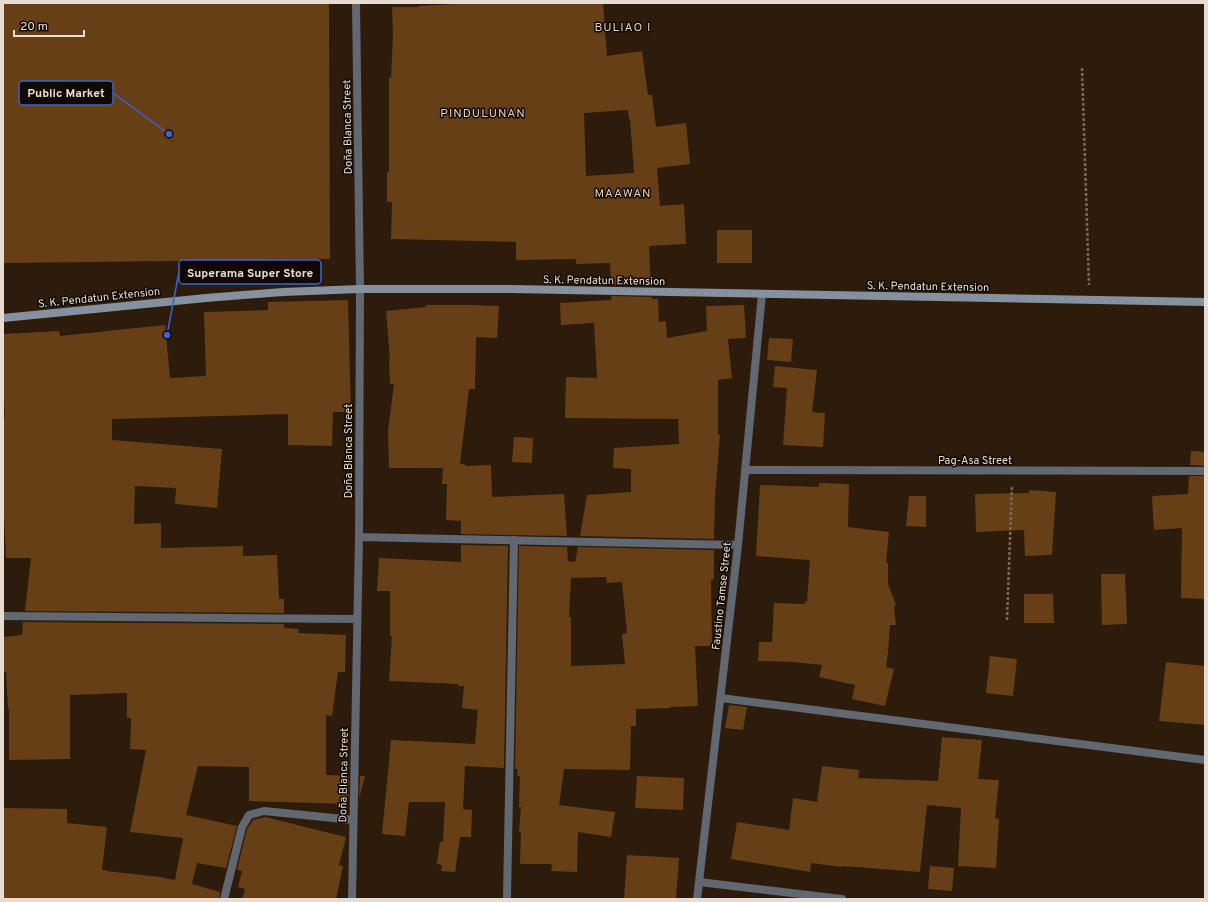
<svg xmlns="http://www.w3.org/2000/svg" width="1208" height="902" font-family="Overpass,sans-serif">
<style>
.building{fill:#663f16;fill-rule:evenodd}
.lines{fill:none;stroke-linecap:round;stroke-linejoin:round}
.path{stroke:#78695b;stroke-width:2.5;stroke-dasharray:3 2;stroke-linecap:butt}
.street{stroke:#616871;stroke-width:8}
.secondary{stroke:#86919f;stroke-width:8}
.labels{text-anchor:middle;stroke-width:3;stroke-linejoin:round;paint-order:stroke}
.street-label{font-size:11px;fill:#e8dcd2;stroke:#0f0803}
.neighbourhood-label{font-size:12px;letter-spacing:1px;fill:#e8d1bd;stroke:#0f0803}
.leader{fill:none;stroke:#3b63d7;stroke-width:1.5}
.callout-dot{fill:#3b63d7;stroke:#0f0803;stroke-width:1.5}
.callout{fill:#0f0803;stroke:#3b63d7;stroke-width:1.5}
.callout-label{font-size:12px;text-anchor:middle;font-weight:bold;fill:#e8dcd2}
</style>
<rect width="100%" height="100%" fill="#2d1c0c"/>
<path class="building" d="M3 3H329L330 259 3 263Z
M478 3H603L607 56 642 51 648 95H652L656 127 686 123 690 164 657 168 660 206 684 204 686 244 649 246 651 286 611 285 610 263 576 264V259L516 260V242L391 239 392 202H387V172H389V78H391L393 35 392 7H418V6ZM628 110 629 119H630L634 173 586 176 584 113Z
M717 230H752V263H717Z
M611 296 652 297V299H658L659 322 666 321 667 338 707 331 706 306 744 305 746 338 728 339 732 378 718 380V435H720L715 496 714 539 580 536 587 495 631 492V469L613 468 614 448 679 444 678 419 565 418 566 377 597 378 594 323 561 325 560 303 612 300Z
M348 300 351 412H333L332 446 288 445V414L112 419V440L222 449 217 508 175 504 176 488 135 486 134 524 161 523V548L243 546V556L277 555 279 599H284V613L25 611 31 558H6L3 491 4 418H5L3 380V334L59 331 60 336 165 325 170 378 206 376 204 312 268 310V302Z
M426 305H470L499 306 497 338 476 337 475 389H469L460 464H465V466L491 465 492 497 564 494 567 536 461 534V521L446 520 447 484H442L443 468H389L388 431 394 384H390L389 359H390L386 311 426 307Z
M769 338 793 339 791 362 767 360Z
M775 366 817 370 812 412 825 413 823 447 783 445 787 388 773 387Z
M514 437 533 438 532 463 512 462Z
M1191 451 1205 452V466L1190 465Z
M1189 476H1205V599L1181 598 1182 528 1154 530 1152 496 1188 494Z
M819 483 849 484 848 527 889 532 886 563H888V584L896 605 894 606 896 625H890L888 652 886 667 894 669 885 706 852 699 855 685 819 677 822 665 794 662 758 661 759 642H772L774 603 805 604V601L807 602 810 560 756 556 760 485 819 487Z
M1029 490 1056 492 1052 555 1025 556 1024 530 976 532 975 494 1029 493Z
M909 496H926V527L906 526Z
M461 545 508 546 504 768 465 766 463 809 472 810 471 837H460L455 872 441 871 442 865 437 864 440 842H443L445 802H409L405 836 382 834 391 740 475 744 478 710 462 708 464 686H458V684L389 681 392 636H390V591H377L379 558 461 562Z
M519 546 567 547 568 561 575 562 578 547 714 550V579L711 580 712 646H695L698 706 670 707V708L636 709V726H631L630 770 564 769 559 805 615 812 611 837 578 832 577 872 551 871 552 864H520L521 832H519L521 807H519L520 776H517L518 769H515ZM606 577 607 583 622 582 627 633 622 634 625 664 571 666V617H569L571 578Z
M1101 574H1125L1127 624 1102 625Z
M1024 594H1053L1054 623H1024Z
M23 622 284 624V628L299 629 298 633 346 635 345 672H338L332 716 326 715V775L349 776 348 804 249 801V767L198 766 186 815 237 826 226 868 197 863 192 884 220 892 219 899H3V808L67 809V823L107 827 102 870H106V871L160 877 175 880 183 838 130 832 146 750 130 749 131 718H127V693L70 695V759L9 760V709H8L6 672H4L3 662V637L22 635Z
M990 656 1017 659 1013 696 986 693Z
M1166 662 1205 666V725L1159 721Z
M729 705 747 707 743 730 725 728Z
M942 737 982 740 978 779 999 780 995 818 999 819 996 868 958 866 961 808 927 805 920 872 843 866 842 867 811 863 810 872 731 859 737 822 789 830 793 798 817 802 822 766 859 770 858 778 938 781Z
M360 776H365L359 799Z
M637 776 684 778 683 810 635 808Z
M265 817 346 837 339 865 343 866 336 899H242L245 889 238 887 242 871 237 870 247 829 253 820Z
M627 855 679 858 676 899H624Z
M930 866 954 868 952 891 928 889Z"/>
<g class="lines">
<path class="path" d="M1082 68 1089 285
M1007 620 1012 485"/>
<path class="street" d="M745 470 1205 471
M359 537 738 545
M3 616 357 619
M721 698 1205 760
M699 882 842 899
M507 896 514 540
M224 899 242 827 249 815 264 811 353 820
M352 899 359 537 360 289 356 3
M697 899 738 545 762 294"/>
<path class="secondary" d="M3 318 206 298 283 292 360 289H512L1205 302"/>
</g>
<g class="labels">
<g class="street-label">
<text transform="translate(347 127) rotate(-91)" y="4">Doña Blanca Street</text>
<text transform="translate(604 280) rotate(1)" y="4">S. K. Pendatun Extension</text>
<text transform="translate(928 286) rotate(1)" y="4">S. K. Pendatun Extension</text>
<text transform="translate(99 297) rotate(-6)" y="4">S. K. Pendatun Extension</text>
<text transform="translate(348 451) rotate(-90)" y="4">Doña Blanca Street</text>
<text x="975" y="464">Pag-Asa Street</text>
<text transform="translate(721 596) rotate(-84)" y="4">Faustino Tamse Street</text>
<text transform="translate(343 775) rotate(-89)" y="4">Doña Blanca Street</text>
</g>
<g class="neighbourhood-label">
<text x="623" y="31">BULIAO I</text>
<text x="483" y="117">PINDULUNAN</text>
<text x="623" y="197">MAAWAN</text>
</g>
</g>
<path class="leader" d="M169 134L113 93M167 335L179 272"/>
<g class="callout-dot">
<circle cx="169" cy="134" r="4"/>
<circle cx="167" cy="335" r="4"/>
</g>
<g class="callout">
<rect x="19" y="81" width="94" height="24" rx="4"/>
<rect x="179" y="260" width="142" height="24" rx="4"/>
</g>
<g class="callout-label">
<text x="66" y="97">Public Market</text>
<text x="250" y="277">Superama Super Store</text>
</g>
<rect width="1208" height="902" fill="none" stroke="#e8dcd2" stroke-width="8"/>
<path d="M14 30v6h70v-6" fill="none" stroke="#e8dcd2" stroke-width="2"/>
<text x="20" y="30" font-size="12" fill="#e8dcd2" stroke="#0f0803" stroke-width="3" paint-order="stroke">20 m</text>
</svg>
